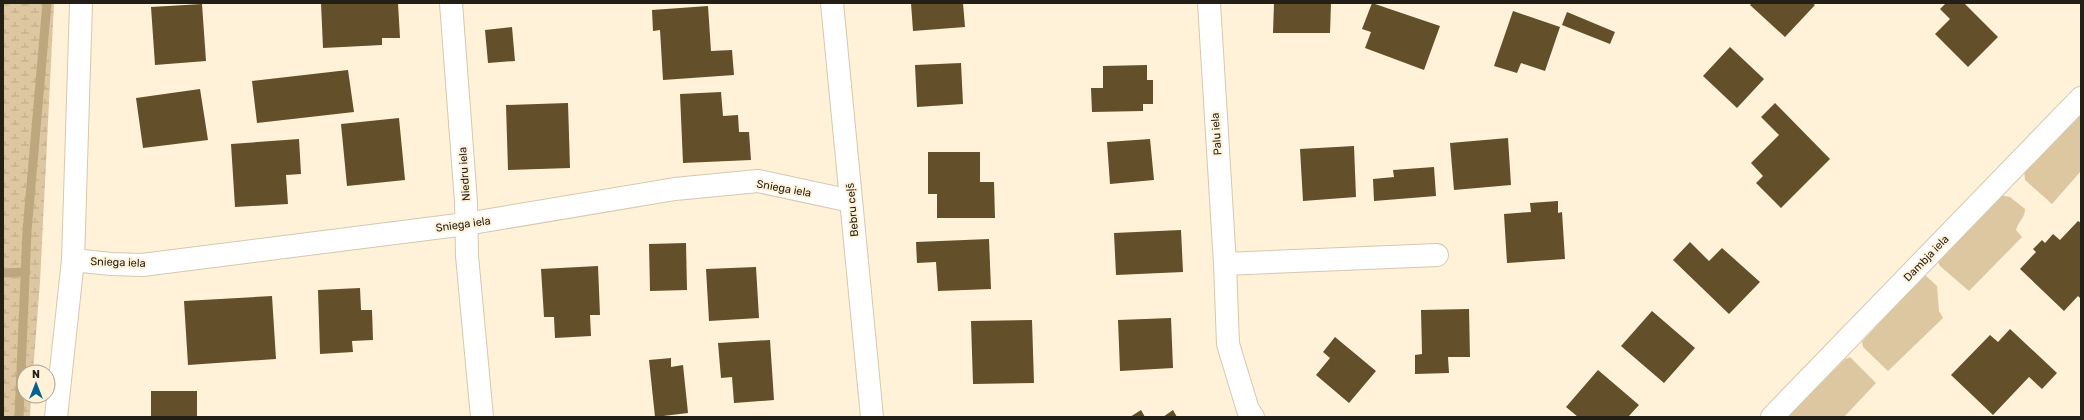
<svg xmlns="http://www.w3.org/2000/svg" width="2084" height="420" font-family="Rubik,sans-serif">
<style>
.grass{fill:#dcc7a0}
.wetland{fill:url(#wetland-marsh)}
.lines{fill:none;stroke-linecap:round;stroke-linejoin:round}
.stream{stroke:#bda77e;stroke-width:9}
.building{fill:#634f29}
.minor-casing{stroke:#d5c8b0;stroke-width:24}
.tertiary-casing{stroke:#d5c8b0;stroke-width:24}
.minor{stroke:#fff;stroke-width:22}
.tertiary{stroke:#fff;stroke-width:22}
.labels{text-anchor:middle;stroke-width:4;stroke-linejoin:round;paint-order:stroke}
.street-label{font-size:11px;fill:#231e16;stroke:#fff2d9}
</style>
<defs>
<pattern id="wetland-marsh" width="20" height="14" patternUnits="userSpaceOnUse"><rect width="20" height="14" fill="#dcc7a0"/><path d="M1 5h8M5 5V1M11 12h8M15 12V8" fill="none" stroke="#bcaa89"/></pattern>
</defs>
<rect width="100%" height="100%" fill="#fff2d9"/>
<path class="grass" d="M2081 111V171L2052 204 2025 180 2024 170Z
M2000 195 2010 197 2025 209C2025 218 2018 222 2016 230L2022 237 1969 291 1940 266 1938 262 1940 256Z
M1925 275 1937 286 1939 311 1943 318 1888 371 1863 347 1862 342 1920 277Z
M1850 357 1876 383 1844 417H1787L1845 359Z"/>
<path class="wetland" d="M3 3H54L40 282 33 372H24V396H31L30 417H3Z"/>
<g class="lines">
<path class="stream" d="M3 273 26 272
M19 417 27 231 47 3"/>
</g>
<path class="building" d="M321 3H398L400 38H382V45L323 48Z
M911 3H963L965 27 913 31Z
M1274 3H1331L1330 33H1273Z
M1372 3 1440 26 1424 70 1365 48 1371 32 1362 29Z
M1752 3H1812L1815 5 1785 37 1750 5Z
M1946 3H1964L1998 37 1968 67 1935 34 1950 19 1940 9Z
M202 4 206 61 155 65 151 7Z
M708 6 711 51 732 50 734 75 663 80 660 30 653 31 652 10Z
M1513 11 1560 27 1545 71 1521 63 1517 73 1494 66Z
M1567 12 1615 32 1610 44 1562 25Z
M512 27 515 61 488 63 485 30Z
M1730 47 1764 79 1737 108 1703 76Z
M961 63 963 104 917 107 915 65Z
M1147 65V80H1153V104H1143V111L1092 112 1091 88H1103V66Z
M348 70 354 112 257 123 252 81Z
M200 89 208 140 143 148 136 98Z
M721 92 723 116 738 115 739 132H749L751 160 683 163 680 94Z
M568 103 570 168 508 170 506 105Z
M1775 103 1830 159 1781 208 1756 183 1763 176 1751 163 1779 135 1761 117Z
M399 118 405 180 347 186 341 124Z
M1508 138 1511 185 1454 190 1450 143Z
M299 139 301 174 286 175 288 204 235 207 231 144Z
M1150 139 1154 180 1110 184 1107 142Z
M1354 146 1356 197 1303 201 1300 149Z
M928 152H980V182H994L995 218H937V194H928Z
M1434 167 1436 196 1374 201 1373 179 1394 177 1393 170Z
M1558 201V213L1562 212 1565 259 1507 263 1504 214 1531 212 1530 203Z
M2078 221 2081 223V299L2078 296 2064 311 2020 269 2036 252 2033 249 2042 240 2045 243 2053 234 2060 240Z
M1181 230 1183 272 1116 275 1114 233Z
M989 239 991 289 938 291 936 262 917 263 916 242Z
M1690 242 1709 261 1722 248 1760 282 1729 314 1673 260Z
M686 243 687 290 650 291 649 244Z
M598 266 600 315H590L591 336 555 338 554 317H544L541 269Z
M756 267 759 318 709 321 706 269Z
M360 288 361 310H372L373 340 352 341 353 352 320 354 318 290Z
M272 296 276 359 188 365 184 301Z
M1469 309 1470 357H1448L1449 373 1415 374V355L1422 354 1421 310Z
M1652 311 1695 348 1664 383 1621 346Z
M1171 318 1173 368 1120 371 1118 320Z
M1032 320 1034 383 973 384 971 321Z
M2010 329 2057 373 2042 389 2029 377 1993 415 1951 375 1990 335 1998 342Z
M1335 337 1376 371 1349 403 1316 375 1330 358 1323 352Z
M770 340 774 400 734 403 732 377 721 378 718 343Z
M671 358V367L683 365 688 413 655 417 649 360Z
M1598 370 1639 405 1628 417H1578L1566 407Z
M151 391H197V417H151Z
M1141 410 1145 417H1130Z
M1173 410 1177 417H1163Z"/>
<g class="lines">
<defs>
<path id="minor" d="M451 3 466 202 467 256 482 417
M832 3 872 417
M1209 3 1225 264 1228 344 1248 410 1253 417
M73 260 111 264 142 265 466 224 675 189 758 181 851 201
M1225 264 1437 255
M56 417 73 260 81 3"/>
<path id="tertiary" d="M1772 417 2081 98"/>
</defs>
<use href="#minor" class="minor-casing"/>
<use href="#tertiary" class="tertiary-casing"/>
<use href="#minor" class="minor"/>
<use href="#tertiary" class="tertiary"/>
</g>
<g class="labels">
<g class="street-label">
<text transform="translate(1216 134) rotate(-94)" y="4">Palu iela</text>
<text transform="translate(464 174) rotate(-94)" y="4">Niedru iela</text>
<text transform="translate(784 188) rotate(10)" y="4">Sniega iela</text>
<text transform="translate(852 210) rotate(-95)" y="4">Bebru ceļš</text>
<text transform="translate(463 224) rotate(-8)" y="4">Sniega iela</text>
<text transform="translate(1926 258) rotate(-46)" y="4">Dambja iela</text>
<text transform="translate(118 262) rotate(2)" y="4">Sniega iela</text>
</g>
</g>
<rect width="2084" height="420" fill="none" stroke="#231e16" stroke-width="8"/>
<g transform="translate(36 384)"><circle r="19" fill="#fff2d9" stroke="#a79d8b"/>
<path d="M0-3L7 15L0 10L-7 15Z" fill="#016291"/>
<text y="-6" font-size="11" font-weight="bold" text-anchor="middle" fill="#231e16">N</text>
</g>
</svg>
